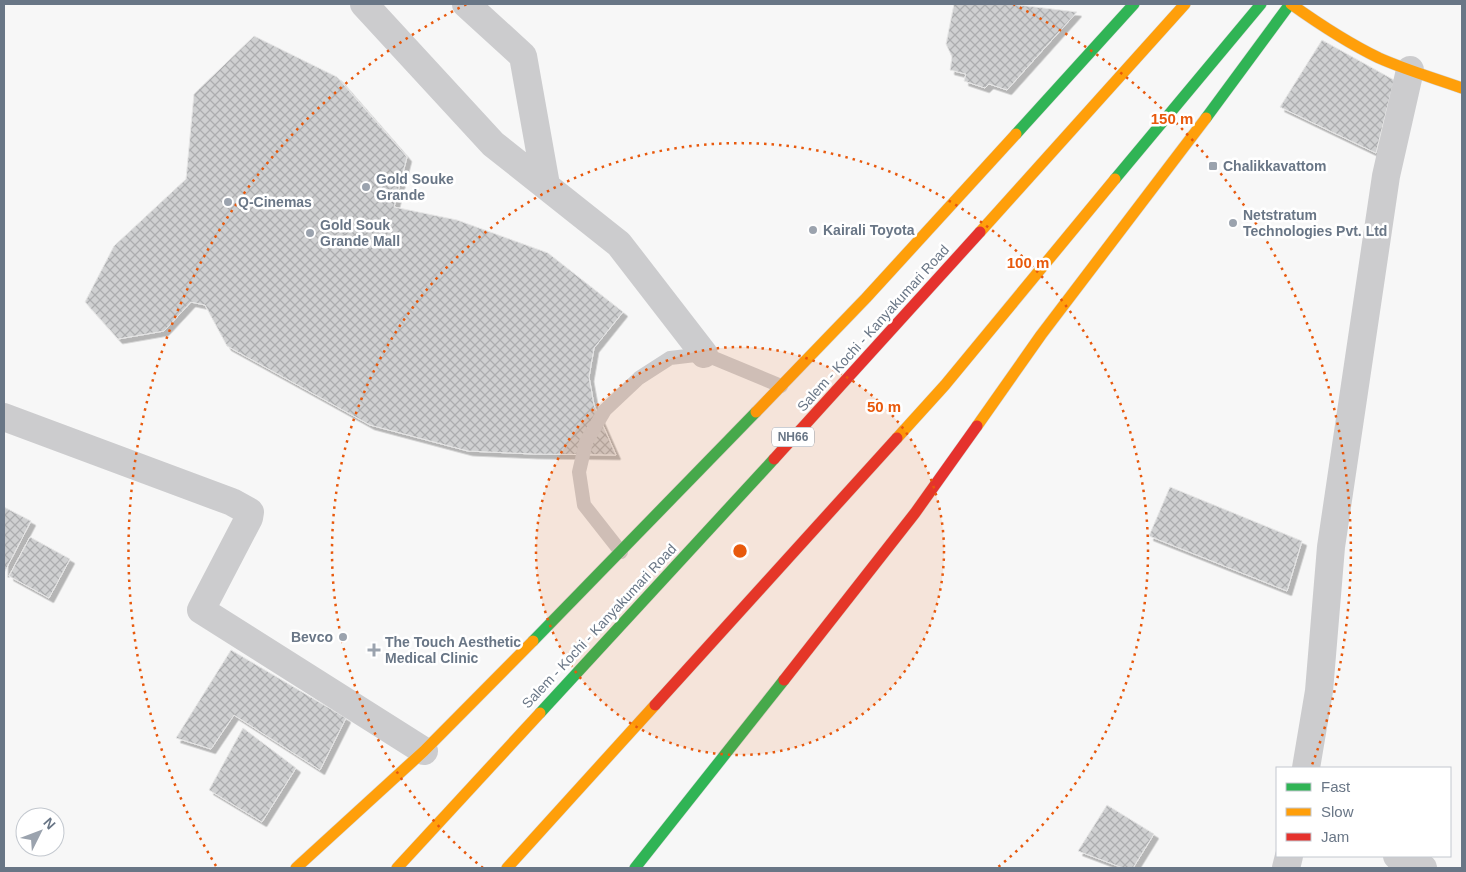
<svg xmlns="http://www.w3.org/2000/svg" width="1466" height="872" font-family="Arial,sans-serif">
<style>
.building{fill:url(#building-cross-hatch);stroke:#e6e6e6;filter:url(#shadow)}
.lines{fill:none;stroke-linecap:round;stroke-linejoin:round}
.fast-casing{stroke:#d4d5d6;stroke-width:12}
.slow-casing{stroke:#d4d5d6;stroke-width:12}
.jam-casing{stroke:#d4d5d6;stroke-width:12}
.lane{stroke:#ccccce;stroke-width:14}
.street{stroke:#ccccce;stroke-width:28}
.fast{stroke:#30b455;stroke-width:11}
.slow{stroke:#ff9f0a;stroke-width:11}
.jam{stroke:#e5322d;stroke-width:11}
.ring{fill:none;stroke:#e8590c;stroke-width:2.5;stroke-dasharray:2.5 5}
.poi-dot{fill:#9ba3ae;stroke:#fff;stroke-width:2}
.labels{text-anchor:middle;stroke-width:5;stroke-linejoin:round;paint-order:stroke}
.shield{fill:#fff;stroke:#969faa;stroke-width:1}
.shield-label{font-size:12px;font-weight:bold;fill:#697686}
.poi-label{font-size:14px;font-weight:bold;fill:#697686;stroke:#fff;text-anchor:start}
.street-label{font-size:14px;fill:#697686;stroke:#fff}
.centre{fill:#e8590c;stroke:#fff;stroke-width:2.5}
.ring-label{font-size:15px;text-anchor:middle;font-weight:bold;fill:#e8590c;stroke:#fff;stroke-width:5;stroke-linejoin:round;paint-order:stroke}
</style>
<defs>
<pattern id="building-cross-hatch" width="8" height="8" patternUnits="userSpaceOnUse" patternTransform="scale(1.25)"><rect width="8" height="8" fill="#cfd0d1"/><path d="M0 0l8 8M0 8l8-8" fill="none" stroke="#acadaf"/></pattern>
<filter id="shadow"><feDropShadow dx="4.5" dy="4.5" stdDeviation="0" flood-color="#0004"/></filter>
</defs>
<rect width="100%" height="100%" fill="#f7f7f7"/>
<path class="building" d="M954 4H1010L1077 12 1007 90 989 84 985 88 964 81 966 74 950 70 952 57 946 44Z
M254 36 337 77 407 157 394 207 457 220 548 253 623 312 594 348 589 377 594 405 616 455 534 454 468 451 370 425 227 346 205 305 191 302 164 331 118 339 85 302 114 246 186 179 194 94Z
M1322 40 1394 80 1376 153 1280 107Z
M1170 487 1302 541 1287 591 1149 536Z
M4 507 31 521 4 573Z
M30 537 70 559 49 598 9 576Z
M231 650 346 718 320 770 234 715 211 749 176 738Z
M243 728 296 768 262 822 209 790Z
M1107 805 1154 834 1133 868H1123L1078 851Z"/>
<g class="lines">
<defs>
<path id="fast" d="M1206 118 1290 4
M1016 134 1134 4
M1115 179 1261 4
M533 641 756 412
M540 713 774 459
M635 868 784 680"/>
<path id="slow" d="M1291 4C1319 24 1348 43 1379 58 1406 70 1434 78 1462 88
M980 232 1185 4
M756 412 866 298 1016 134
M977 426 1041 335 1206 118
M897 438 945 385 1115 179
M296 868 424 751 533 641
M397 868 540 713
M507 868 655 705"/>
<path id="jam" d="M774 459 980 232
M784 680 915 513 977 426
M655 705 897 438"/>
</defs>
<use href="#fast" class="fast-casing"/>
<use href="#slow" class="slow-casing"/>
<use href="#jam" class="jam-casing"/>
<path class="lane" d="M621 552 584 505 579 472 586 442 605 410 639 378 670 358 704 354 781 386"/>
<path class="street" d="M364 4 493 144 619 244 704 354
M466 4 523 56 546 185
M4 417 232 502 250 512 249 518 201 610 424 751
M1306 768 1319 691 1331 547 1386 176 1410 70
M1397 856 1423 868
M1286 868 1289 856"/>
<use href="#fast" class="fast"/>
<use href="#slow" class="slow"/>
<use href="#jam" class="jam"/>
</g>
<circle cx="740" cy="551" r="204" fill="#e8590c" fill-opacity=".12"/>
<g class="ring">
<circle cx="740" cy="551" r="204"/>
<path d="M483 868A408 408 0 1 1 997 868"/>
<path d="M216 866A611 611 0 0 1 467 4M1013 4A611 611 0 0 1 1312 765"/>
</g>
<g class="poi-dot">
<rect x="1208" y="161" width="10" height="10" rx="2.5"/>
<circle cx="366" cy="187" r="5"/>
<circle cx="228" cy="202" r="5"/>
<circle cx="1233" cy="223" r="5"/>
<circle cx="813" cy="230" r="5"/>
<circle cx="310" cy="233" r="5"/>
<circle cx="343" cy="637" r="5"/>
<path d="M371.5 642.5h5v5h5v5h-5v5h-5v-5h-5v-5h5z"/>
</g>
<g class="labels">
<rect class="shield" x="772" y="427.5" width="42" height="19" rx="4"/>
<g class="shield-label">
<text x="793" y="441">NH66</text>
</g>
<g class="poi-label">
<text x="1223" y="171">Chalikkavattom</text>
<text x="376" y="184">Gold Souke<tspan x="376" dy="16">Grande</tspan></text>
<text x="238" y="207">Q-Cinemas</text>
<text x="1243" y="220">Netstratum<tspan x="1243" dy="16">Technologies Pvt. Ltd</tspan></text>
<text x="320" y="230">Gold Souk<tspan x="320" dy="16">Grande Mall</tspan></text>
<text x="823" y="235">Kairali Toyota</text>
<text x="333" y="642" text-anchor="end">Bevco</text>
<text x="385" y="647">The Touch Aesthetic<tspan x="385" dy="16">Medical Clinic</tspan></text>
</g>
<g class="street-label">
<text transform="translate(873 328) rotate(-48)" y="5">Salem - Kochi - Kanyakumari Road</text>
<text transform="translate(599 626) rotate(-47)" y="5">Salem - Kochi - Kanyakumari Road</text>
</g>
</g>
<circle cx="740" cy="551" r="8" class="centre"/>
<g class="ring-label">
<text x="1172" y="124">150 m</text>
<text x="1028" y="268">100 m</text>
<text x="884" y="412">50 m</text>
</g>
<rect width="1466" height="872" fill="none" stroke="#697686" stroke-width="10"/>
<rect x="1276" y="767" width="175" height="90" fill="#ffffff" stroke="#c3c8cf"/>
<rect x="1286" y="783" width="25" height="8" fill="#30b455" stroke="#c3c8cf"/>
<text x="1321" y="792" font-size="15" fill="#697686">Fast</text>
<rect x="1286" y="808" width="25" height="8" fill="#ff9f0a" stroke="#c3c8cf"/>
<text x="1321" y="817" font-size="15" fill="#697686">Slow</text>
<rect x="1286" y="833" width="25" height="8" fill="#e5322d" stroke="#c3c8cf"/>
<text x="1321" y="842" font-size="15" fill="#697686">Jam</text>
<g transform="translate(40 832) rotate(48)"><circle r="24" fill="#ffffff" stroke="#c3c8cf"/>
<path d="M0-4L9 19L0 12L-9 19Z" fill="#9ba3ae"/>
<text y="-8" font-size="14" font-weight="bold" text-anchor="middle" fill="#697686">N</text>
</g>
</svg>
